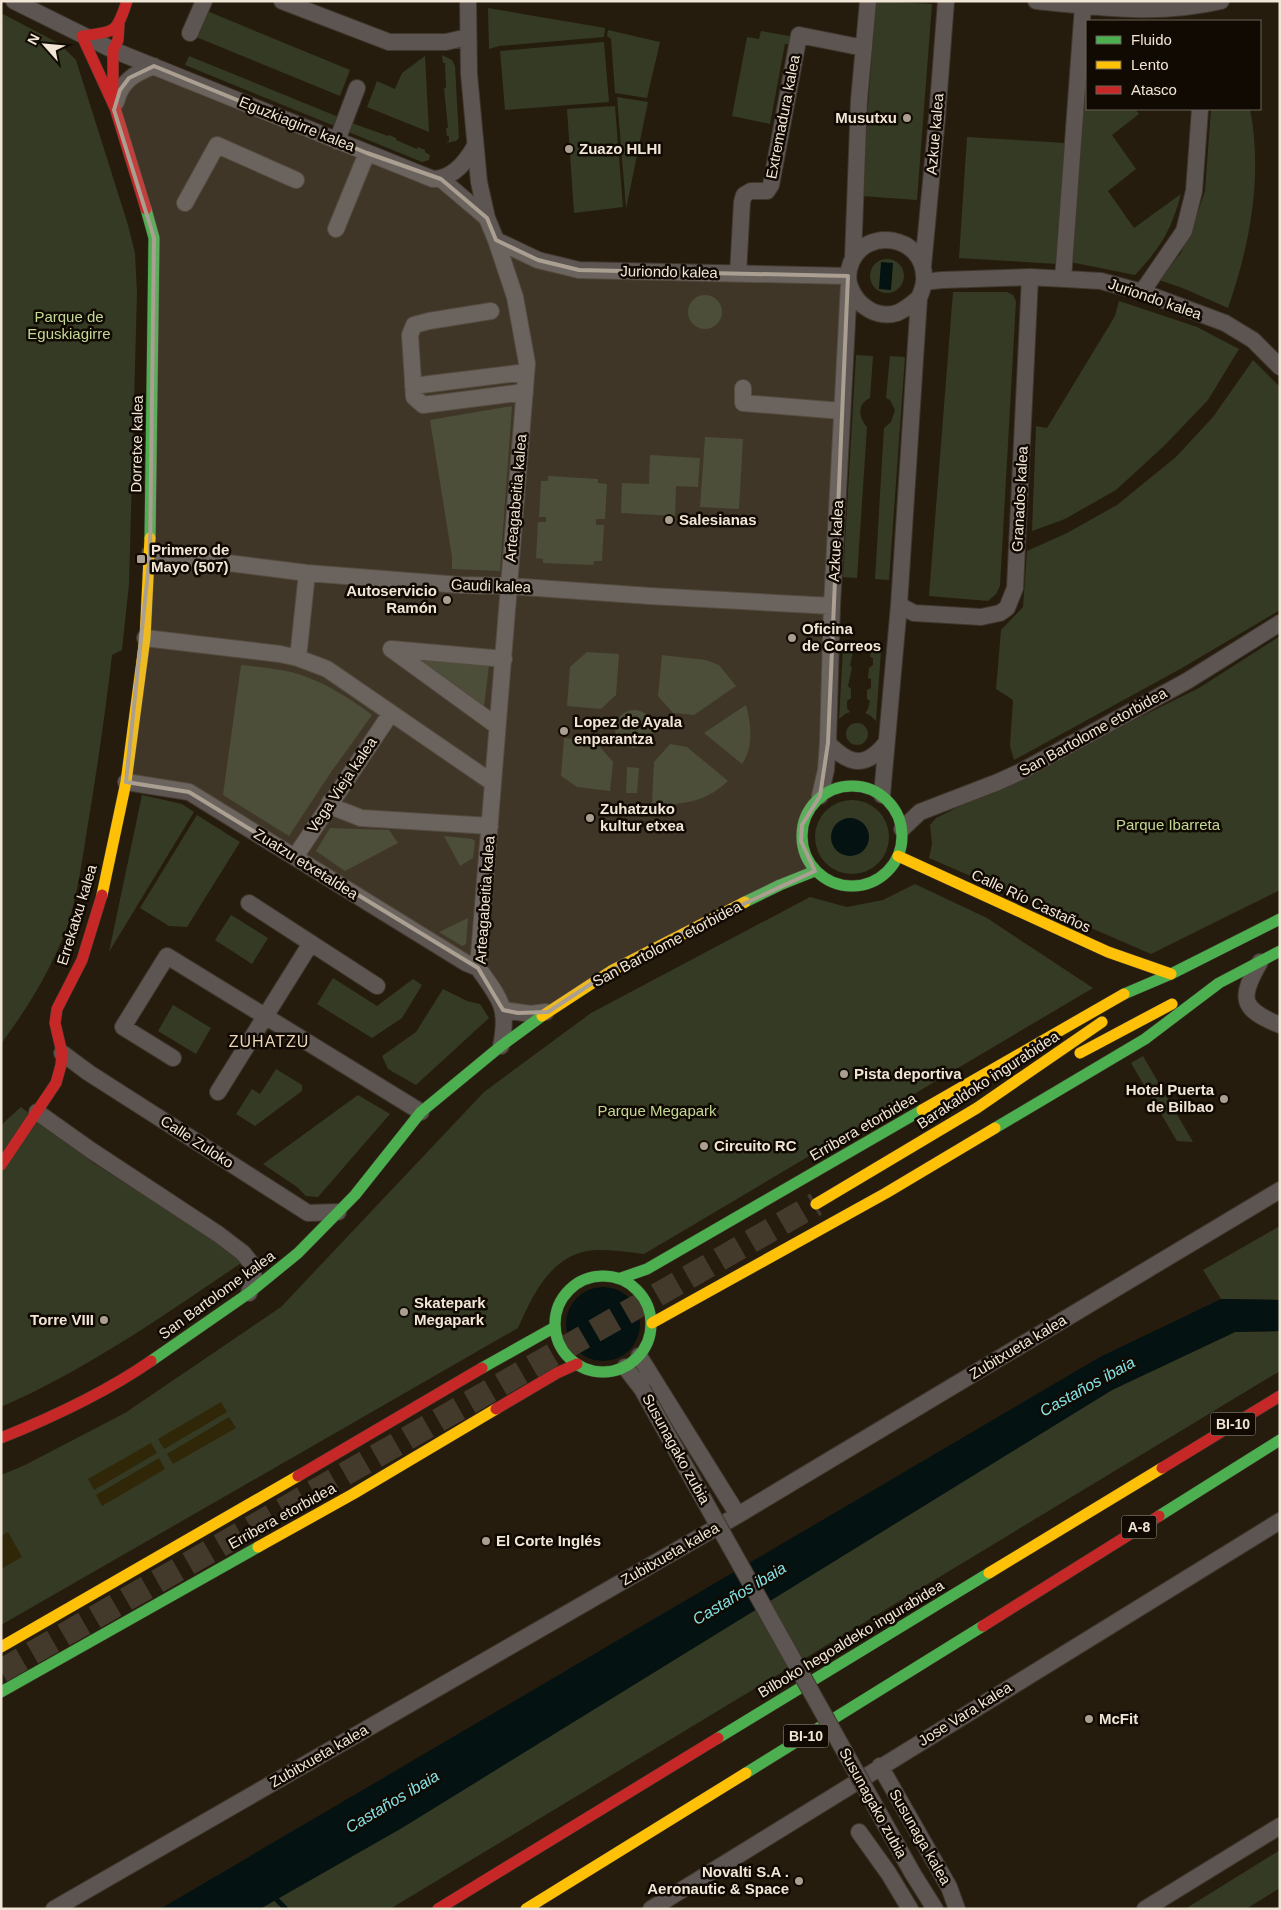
<svg xmlns="http://www.w3.org/2000/svg" width="1281" height="1910" font-family="Arial,sans-serif">
<style>
.green{fill:#353a24}
.sand{fill:#2f2708}
.water{fill:#051212}
.lines{fill:none;stroke-linecap:round;stroke-linejoin:round}
.stream{stroke:#051212;stroke-width:5}
.secondary-tunnel{stroke:#443a2c;stroke-width:24;stroke-dasharray:24 12;stroke-linecap:butt}
.street-casing{stroke:#40372c;stroke-width:18}
.fast-casing{stroke:#40372c;stroke-width:12}
.slow-casing{stroke:#40372c;stroke-width:12}
.jam-casing{stroke:#40372c;stroke-width:12}
.street{stroke:#5c5552;stroke-width:16}
.fast{stroke:#4caf50;stroke-width:11}
.slow{stroke:#ffc107;stroke-width:11}
.jam{stroke:#c62828;stroke-width:11}
.street-bridge-casing{stroke:#40372c;stroke-width:18;stroke-linecap:butt}
.street-bridge{stroke:#5c5552;stroke-width:16}
.marked{fill:#aa9f90;fill-opacity:0.2;stroke:#aa9f90;stroke-width:4;stroke-linejoin:round}
.poi-dot{fill:#aa9f90;stroke:#110a02;stroke-width:2}
.labels{text-anchor:middle;stroke-width:5;stroke-linejoin:round;paint-order:stroke}
.shield{fill:#110a02;stroke:#aea396;stroke-width:1}
.shield-label{font-size:14px;font-weight:bold;fill:#f1e5d6}
.street-label{font-size:15px;fill:#f1e5d6;stroke:#110a02}
.poi-label{font-size:15px;font-weight:bold;fill:#f1e5d6;stroke:#110a02;text-anchor:start}
.park-label{font-size:15px;fill:#c4d895;stroke:#110a02}
.neighbourhood-label{font-size:16px;letter-spacing:1px;fill:#ead4b5;stroke:#110a02}
.water-label{font-size:16px;font-style:italic;fill:#84e3e7;stroke:#110a02}
</style>
<rect width="100%" height="100%" fill="#251c0e"/>
<path class="green" d="M876 1 932 4 917 200 861 196Z
M488 8 605 28 604 37 499 46 489 49Z
M207 11 350 70 340 96 196 37Z
M1 13 60 44 76 60 128 225 135 253 137 293 129 584 122 650 112 655C105 716 96 776 86 836 81 868 76 904 64 935 48 975 26 1010 1 1044Z
M1087 24V109H1135L1139 114 1112 135 1136 169 1108 191 1134 228 1181 194C1171 231 1161 247 1135 275L1070 262Z
M608 30 660 42 647 98 615 93 611 39 607 36Z
M761 31 795 37 793 45 785 44 770 124 732 116 747 37 759 39Z
M604 42 609 102 505 110 500 51Z
M442 55 452 60 455 66 459 138 456 141 446 143 449 141V136H447L446 128H448L444 88H446L445 63H443Z
M189 56 341 118 337 127 185 65Z
M425 56 429 132 367 107 377 81 395 89 402 73Z
M617 97 648 102 626 209V208Z
M615 106 623 207 574 213 567 109Z
M1211 109H1250C1263 176 1250 245 1228 308L1185 289 1159 280 1181 253 1194 223 1205 191Z
M349 122 388 136 389 135 396 138V140L417 149 418 147 425 150V152L430 155 429 160 422 162 346 131Z
M967 137 1065 143 1057 264 959 258Z
M870 276a17 17 0 1 1 34 0a17 17 0 1 1-34 0Z
M953 292H1007L1013 295 1016 301 1000 586 996 594 988 601 929 596Z
M688 312a17 17 0 1 1 34 0a17 17 0 1 1-34 0Z
M1119 301 1197 327 1239 349 1208 400 1165 445 1116 490 1065 519 1032 531 1036 426 1047 428 1115 316Z
M856 355 873 356 870 398C857 404 858 417 867 427L857 578 843 577Z
M890 356 905 357 889 580 875 579 884 428 891 422 895 410 890 400 886 398Z
M1253 360 1280 387V610L1182 668 1014 760 1010 746 1013 700 996 689 1001 630 1023 607 1027 551 1067 533 1117 505 1176 457 1213 417Z
M512 406 500 571 452 569V557L430 420Z
M705 437 743 439 739 509 700 507Z
M650 455 700 458 698 487 676 486 675 516 621 513 622 483 649 484Z
M548 476 598 479V483L607 484 605 519H596V525H604L602 561H594L593 565 543 563V559L536 558 538 522H546V517H539L541 481H548Z
M1280 636V890L1151 954 929 858 932 844 930 825 936 818 1199 688Z
M843 649H854L850 665 852 668 848 686 851 689V698L847 701V708L850 712 845 714 839 719Z
M871 651H881L876 721 871 716 865 713 868 709 870 701 867 699V690L871 688V679L868 678 869 668 873 665V658L870 657Z
M587 652 619 654 616 695 601 709 567 706 570 667Z
M662 655 706 660 719 665 736 686 694 715 673 713 658 696Z
M417 657 489 665 484 706Z
M241 665C257 667 275 668 291 672 321 680 347 696 372 715L329 775 289 836 223 795Z
M746 705C751 723 754 748 742 764L704 733Z
M615 729a19 19 0 1 1 38 0a19 19 0 1 1-38 0Z
M846 734a11 11 0 1 1 22 0a11 11 0 1 1-22 0Z
M564 738 595 741 613 762 610 791 577 787 561 776Z
M670 744 687 747 728 781C707 801 681 807 652 803L654 762Z
M627 767 639 768 637 793H626Z
M142 795 182 804 194 812 109 952Z
M815 837a37 37 0 1 1 74 0a37 37 0 1 1-74 0Z
M197 815 240 842 187 927 169 926 140 908Z
M330 828 389 830 398 843 345 871 316 851Z
M444 836 472 839 475 841 473 858 460 866Z
M915 884 987 918 1093 988 644 1254C629 1252 613 1250 598 1250 553 1251 534 1292 518 1328L1 1625V1475L23 1466 125 1413 281 1307 484 1092 591 1013 810 897 847 907 883 900Z
M231 915 268 938 252 964 215 940Z
M468 918 466 944 462 946 439 932Z
M333 978 377 1006 413 979 422 985 402 1018 372 1038 317 1004Z
M443 989 467 1001 480 1004 489 1018 416 1085 388 1069 382 1056 416 1032Z
M173 1005 211 1028 196 1054 158 1031Z
M1143 1056 1193 1142 1177 1141 1131 1063Z
M276 1069 302 1085V1091L255 1126 236 1114 252 1089 260 1094Z
M358 1095 390 1114 318 1197 306 1196 297 1187 263 1164Z
M21 1107 92 1162 235 1252 244 1261C166 1314 88 1369 1 1407V1125Z
M1280 1226V1300L1221 1299 1203 1270Z
M1280 1331V1371L390 1909H260L1112 1390 1235 1332Z
M1280 1850V1888L1246 1909H1185Z"/>
<path class="sand" d="M221 1402 227 1412 164 1449 158 1439Z
M229 1417 236 1428 173 1464 167 1454Z
M151 1443 157 1453 94 1490 88 1479Z
M159 1458 165 1469 102 1506 96 1495Z
M8 1532 22 1557 1 1569V1536Z"/>
<path class="water" d="M881 262 893 263 891 290 879 289Z
M831 837a19 19 0 1 1 38 0a19 19 0 1 1-38 0Z
M566 1324a37 37 0 1 1 74 0a37 37 0 1 1-74 0Z
M1221 1299 1280 1300V1331L1235 1332 1112 1390 402 1828 260 1909H160L1100 1357Z"/>
<g class="lines">
<path class="stream" d="M272 1895 286 1909"/>
<path class="secondary-tunnel" d="M1 1671 816 1204"/>
<defs>
<path id="street" d="M14 1 113 50 433 179C453 179 466 162 475 146
M282 1 389 42H446L468 37
M468 1 469 74 479 182 487 218 496 240 515 297 527 363 478 968C500 999 509 1007 501 1046
M1036 1C1100 7 1157 16 1221 1
M190 33 204 1
M116 102C121 81 135 73 154 66
M337 141 357 88
M441 179 487 218
M185 203 217 145 296 180
M336 229 367 153
M496 240 538 260 579 270 848 276
M853 258 859 100 868 1
M923 266 937 118 946 1
M738 274 742 202 744 195 751 191H767L771 185 799 35 864 48
M1063 279 1083 6
M924 282 942 280 1030 277 1101 281 1142 292 1225 323 1253 340 1280 367
M1142 292 1184 231 1194 191 1200 109
M491 311 429 321 414 325 410 335 414 397 423 405 525 392
M413 386 526 372
M743 388V403L842 411
M150 553 307 573 460 585 509 586 650 596 832 606
M899 605 914 613 981 617 1000 613 1007 608 1015 588 1030 277
M145 638 280 654 298 658 327 669 493 783
M298 658 307 573
M497 726 391 649 504 659
M828 743C850 766 866 768 886 743
M126 782 189 792 466 963 478 968
M882 795 899 605 919 298C922 291 925 283 924 276 923 236 866 226 851 263 848 271 847 281 851 289 858 306 877 319 897 313 905 310 913 303 919 298
M820 796 826 770 828 743 832 606 849 285
M330 802 338 809 361 818 490 826
M902 829 920 812 998 782 1022 771 1187 681 1280 623
M295 857 391 713
M249 903 377 986
M1260 962C1239 998 1240 1009 1280 1025
M503 1010 531 1014 546 1012
M62 1053 89 1073 308 1213 338 1212
M173 1058 123 1027 167 956 421 1112
M218 1092 311 943
M37 1112 92 1151 218 1234 243 1253 251 1263 254 1278 249 1293
M639 1356 738 1515
M625 1367 642 1389
M880 1766 949 1887 957 1909
M859 1832 889 1874 910 1909
M913 1874 935 1909
M54 1909 738 1515 1280 1190
M651 1909 1280 1521
M1145 1909 1280 1826"/>
<path id="fast" d="M146 209 154 238 150 538
M802 836a50 50 0 1 1 100 0a50 50 0 1 1-100 0Z
M745 902 780 885 815 871
M1124 994 1171 974 1280 919
M995 1128 1145 1039 1219 983 1280 951
M555 1324a48 48 0 1 1 96 0a48 48 0 1 1-96 0Z
M621 1278 647 1269 922 1110
M151 1361 249 1293 298 1253 355 1195 421 1112 501 1046 542 1016
M482 1368 555 1327
M1159 1516 1280 1440
M1 1692 258 1547
M718 1738 989 1573
M746 1773 983 1626"/>
<path id="slow" d="M898 856 1108 952 1171 974
M102 895 126 782 145 638 150 538
M542 1016 611 971 745 902
M1080 1053 1172 1004
M922 1110 1124 994
M816 1204 977 1108 1102 1022
M652 1323 886 1193 995 1128
M258 1547 353 1494 496 1409
M989 1573 1162 1468
M1 1647 298 1476
M526 1909 746 1773"/>
<path id="jam" d="M127 1C116 34 116 31 82 36L115 108 146 209
M113 94V50L118 40 119 25
M1 1165 56 1083 61 1065 62 1053 55 1023 57 1009 82 960 102 895
M496 1409 557 1373 577 1364
M1 1438C53 1417 105 1393 151 1361
M1162 1468 1280 1396
M298 1476 482 1368
M983 1626 1159 1516
M438 1909 718 1738"/>
</defs>
<use href="#street" class="street-casing"/>
<use href="#fast" class="fast-casing"/>
<use href="#slow" class="slow-casing"/>
<use href="#jam" class="jam-casing"/>
<use href="#street" class="street"/>
<use href="#fast" class="fast"/>
<use href="#slow" class="slow"/>
<use href="#jam" class="jam"/>
<defs>
<path id="street-bridge" d="M642 1389 913 1874"/>
</defs>
<use href="#street-bridge" class="street-bridge-casing"/>
<use href="#street-bridge" class="street-bridge"/>
</g>
<path class="marked" d="M154 66 367 153 441 179 487 218 496 240 538 260 579 270 848 276 828 743 820 796 802 825 801 841 815 871 694 927 611 971 548 1012 518 1013 503 1010 478 968 189 792 126 782 150 553 154 238 114 110 120 90 129 78Z"/>
<g class="poi-dot">
<circle cx="907" cy="118" r="5"/>
<circle cx="569" cy="149" r="5"/>
<circle cx="669" cy="520" r="5"/>
<rect x="136" y="554" width="10" height="10" rx="2.5"/>
<circle cx="447" cy="600" r="5"/>
<circle cx="792" cy="638" r="5"/>
<circle cx="564" cy="731" r="5"/>
<circle cx="590" cy="818" r="5"/>
<circle cx="844" cy="1074" r="5"/>
<circle cx="1224" cy="1099" r="5"/>
<circle cx="704" cy="1146" r="5"/>
<circle cx="404" cy="1312" r="5"/>
<circle cx="104" cy="1320" r="5"/>
<circle cx="486" cy="1541" r="5"/>
<circle cx="1089" cy="1719" r="5"/>
<circle cx="799" cy="1881" r="5"/>
</g>
<g class="labels">
<g class="shield">
<rect x="1210.5" y="1412.5" width="45" height="23" rx="4"/>
<rect x="1121.5" y="1515.5" width="35" height="23" rx="4"/>
<rect x="783.5" y="1724.5" width="45" height="23" rx="4"/>
</g>
<g class="shield-label">
<text x="1233" y="1429">BI-10</text>
<text x="1139" y="1532">A-8</text>
<text x="806" y="1741">BI-10</text>
</g>
<g class="street-label">
<text transform="translate(783 117) rotate(-79)" y="5">Extremadura kalea</text>
<text transform="translate(297 124) rotate(22)" y="5">Eguzkiagirre kalea</text>
<text transform="translate(935 134) rotate(-85)" y="5">Azkue kalea</text>
<text transform="translate(669 272) rotate(1)" y="5">Juriondo kalea</text>
<text transform="translate(1155 299) rotate(19)" y="5">Juriondo kalea</text>
<text transform="translate(137 444) rotate(-89)" y="5">Dorretxe kalea</text>
<text transform="translate(516 498) rotate(-85)" y="5">Arteagabeitia kalea</text>
<text transform="translate(1020 499) rotate(-87)" y="5">Granados kalea</text>
<text transform="translate(836 541) rotate(-87)" y="5">Azkue kalea</text>
<text transform="translate(491 586) rotate(2)" y="5">Gaudi kalea</text>
<text transform="translate(1093 732) rotate(-29)" y="5">San Bartolome etorbidea</text>
<text transform="translate(342 785) rotate(-56)" y="5">Vega Vieja kalea</text>
<text transform="translate(306 864) rotate(32)" y="5">Zuatzu etxetaldea</text>
<text transform="translate(485 900) rotate(-86)" y="5">Arteagabeitia kalea</text>
<text transform="translate(1031 901) rotate(25)" y="5">Calle Río Castaños</text>
<text transform="translate(77 915) rotate(-73)" y="5">Errekatxu kalea</text>
<text transform="translate(667 944) rotate(-28)" y="5">San Bartolome etorbidea</text>
<text transform="translate(988 1080) rotate(-33)" y="5">Barakaldoko ingurabidea</text>
<text transform="translate(863 1127) rotate(-30)" y="5">Erribera etorbidea</text>
<text transform="translate(197 1142) rotate(33)" y="5">Calle Zuloko</text>
<text transform="translate(217 1295) rotate(-36)" y="5">San Bartolome kalea</text>
<text transform="translate(1018 1347) rotate(-31)" y="5">Zubitxueta kalea</text>
<text transform="translate(676 1449) rotate(61)" y="5">Susunagako zubia</text>
<text transform="translate(282 1516) rotate(-29)" y="5">Erribera etorbidea</text>
<text transform="translate(670 1554) rotate(-30)" y="5">Zubitxueta kalea</text>
<text transform="translate(851 1639) rotate(-31)" y="5">Bilboko hegoaldeko ingurabidea</text>
<text transform="translate(965 1714) rotate(-32)" y="5">Jose Vara kalea</text>
<text transform="translate(319 1756) rotate(-30)" y="5">Zubitxueta kalea</text>
<text transform="translate(873 1803) rotate(61)" y="5">Susunagako zubia</text>
<text transform="translate(920 1837) rotate(60)" y="5">Susunaga kalea</text>
</g>
<g class="poi-label">
<text x="897" y="123" text-anchor="end">Musutxu</text>
<text x="579" y="154">Zuazo HLHI</text>
<text x="679" y="525">Salesianas</text>
<text x="151" y="555">Primero de<tspan x="151" dy="17">Mayo (507)</tspan></text>
<text x="437" y="596" text-anchor="end">Autoservicio<tspan x="437" dy="17">Ramón</tspan></text>
<text x="802" y="634">Oficina<tspan x="802" dy="17">de Correos</tspan></text>
<text x="574" y="727">Lopez de Ayala<tspan x="574" dy="17">enparantza</tspan></text>
<text x="600" y="814">Zuhatzuko<tspan x="600" dy="17">kultur etxea</tspan></text>
<text x="854" y="1079">Pista deportiva</text>
<text x="1214" y="1095" text-anchor="end">Hotel Puerta<tspan x="1214" dy="17">de Bilbao</tspan></text>
<text x="714" y="1151">Circuito RC</text>
<text x="414" y="1308">Skatepark<tspan x="414" dy="17">Megapark</tspan></text>
<text x="94" y="1325" text-anchor="end">Torre VIII</text>
<text x="496" y="1546">El Corte Inglés</text>
<text x="1099" y="1724">McFit</text>
<text x="789" y="1877" text-anchor="end">Novalti S.A .<tspan x="789" dy="17">Aeronautic &amp; Space</tspan></text>
</g>
<g class="park-label">
<text x="69" y="322">Parque de<tspan x="69" dy="17">Eguskiagirre</tspan></text>
<text x="1168" y="830">Parque Ibarreta</text>
<text x="657" y="1116">Parque Megapark</text>
</g>
<g class="neighbourhood-label">
<text x="269" y="1047">ZUHATZU</text>
</g>
<g class="water-label">
<text transform="translate(1087 1386) rotate(-29)" y="6">Castaños ibaia</text>
<text transform="translate(739 1593) rotate(-31)" y="6">Castaños ibaia</text>
<text transform="translate(392 1801) rotate(-31)" y="6">Castaños ibaia</text>
</g>
</g>
<rect width="1281" height="1910" fill="none" stroke="#f1e5d6" stroke-width="5"/>
<rect x="1086" y="20" width="175" height="90" fill="#110a02" stroke="#6b6257"/>
<rect x="1096" y="36" width="25" height="8" fill="#4caf50" stroke="#6b6257"/>
<text x="1131" y="45" font-size="15" fill="#f1e5d6">Fluido</text>
<rect x="1096" y="61" width="25" height="8" fill="#ffc107" stroke="#6b6257"/>
<text x="1131" y="70" font-size="15" fill="#f1e5d6">Lento</text>
<rect x="1096" y="86" width="25" height="8" fill="#c62828" stroke="#6b6257"/>
<text x="1131" y="95" font-size="15" fill="#f1e5d6">Atasco</text>
<g transform="translate(45 45) rotate(297)" stroke="#110a02" stroke-width="4" paint-order="stroke">
<path d="M0-4L9 19L0 12L-9 19Z" fill="#f1e5d6"/>
<text y="-8" font-size="14" font-weight="bold" text-anchor="middle" fill="#f1e5d6">N</text>
</g>
</svg>
